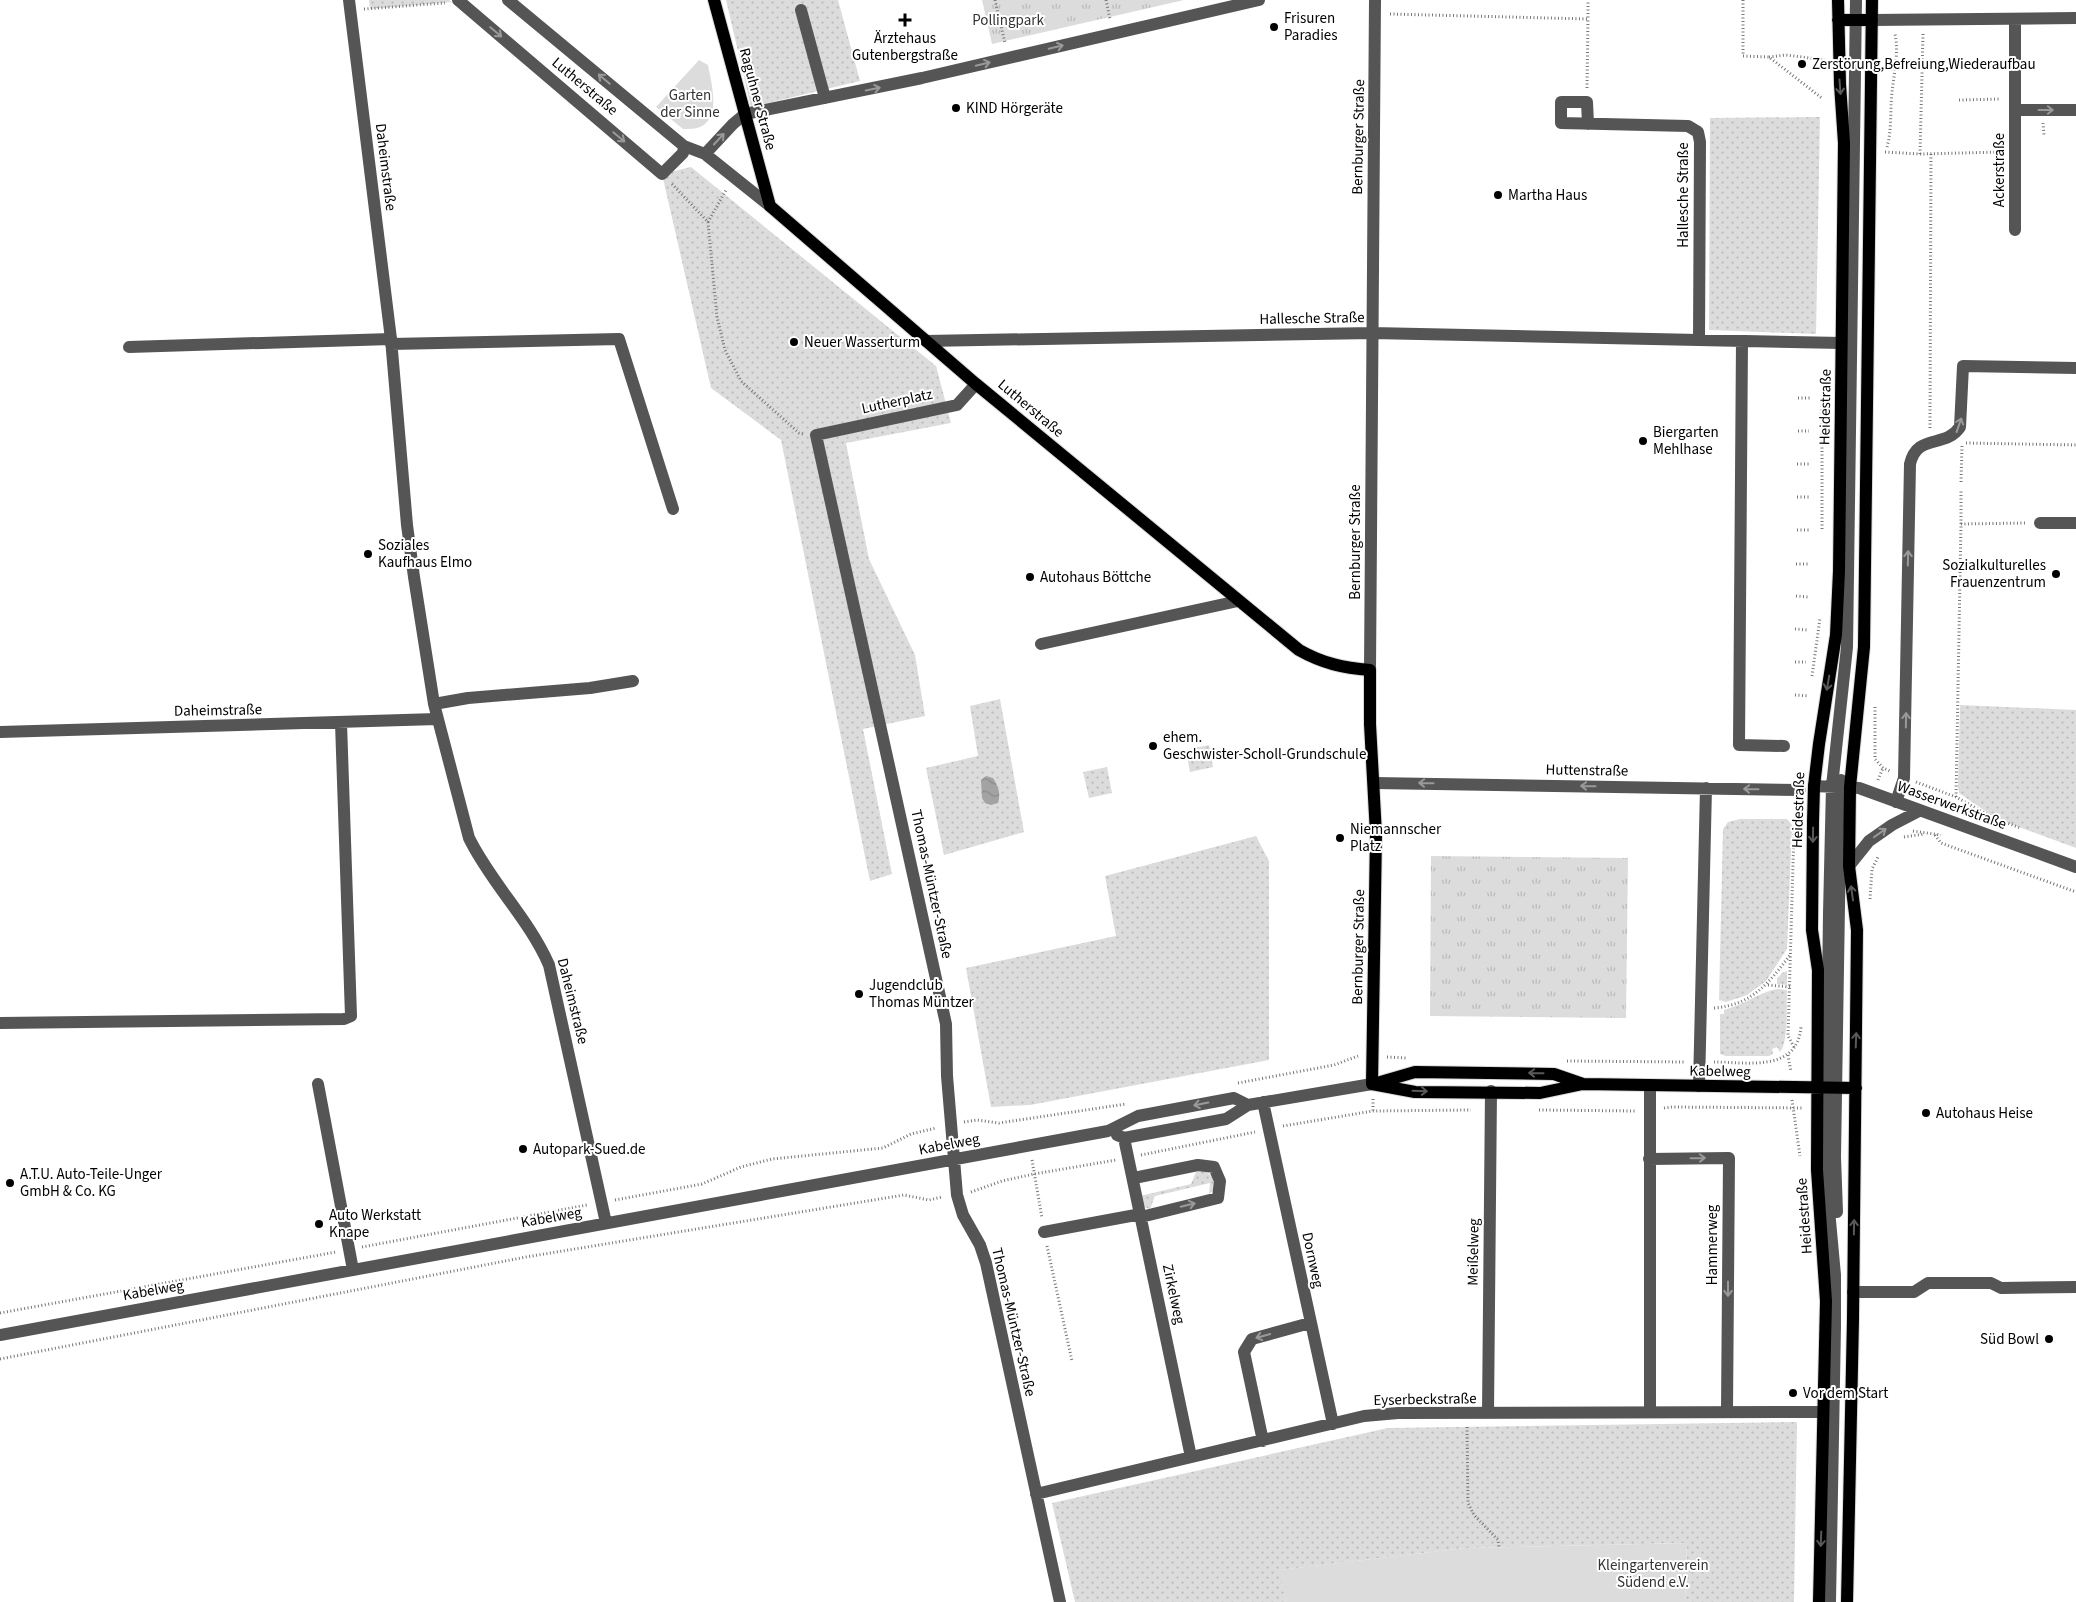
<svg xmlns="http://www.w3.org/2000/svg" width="2076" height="1602" font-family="'Source Sans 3',sans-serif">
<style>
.grass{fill:url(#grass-dots)}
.park{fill:url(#park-tufts)}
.garden{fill:#dcdcdc}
.water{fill:url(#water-waves)}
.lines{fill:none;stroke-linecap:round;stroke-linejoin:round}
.major-casing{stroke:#dbdbdb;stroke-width:14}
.path{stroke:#777;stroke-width:3;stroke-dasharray:1 2.5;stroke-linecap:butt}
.minor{stroke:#555;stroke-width:12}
.major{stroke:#000;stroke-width:12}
.oneway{stroke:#999}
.oneway2{stroke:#595959}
.poi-dot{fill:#000;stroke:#fff;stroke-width:2}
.labels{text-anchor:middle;stroke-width:4;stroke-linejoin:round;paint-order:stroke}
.poi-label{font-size:15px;fill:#000;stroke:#fff;text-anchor:start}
.park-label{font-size:15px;fill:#333;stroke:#fff}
.street-label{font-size:15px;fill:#000;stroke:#fff}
</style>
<defs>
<pattern id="grass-dots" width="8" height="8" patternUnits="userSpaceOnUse" patternTransform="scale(1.25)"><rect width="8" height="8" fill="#dcdcdc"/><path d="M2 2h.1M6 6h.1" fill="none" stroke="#bbb" stroke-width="1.8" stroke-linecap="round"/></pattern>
<pattern id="park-tufts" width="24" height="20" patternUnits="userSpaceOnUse" patternTransform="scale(1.25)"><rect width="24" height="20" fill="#dcdcdc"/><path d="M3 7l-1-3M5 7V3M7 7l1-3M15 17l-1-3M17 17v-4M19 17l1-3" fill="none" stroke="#bbb"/></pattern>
<pattern id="water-waves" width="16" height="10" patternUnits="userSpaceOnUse" patternTransform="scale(1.25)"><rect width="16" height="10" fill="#a3a3a3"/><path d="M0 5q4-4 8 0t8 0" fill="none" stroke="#8b8b8b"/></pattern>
</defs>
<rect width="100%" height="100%" fill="#fff"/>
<path class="grass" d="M369 0H449L452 2 370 9Z
M726 0H838L860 81 751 107Z
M1820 117 1816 334 1709 330 1710 118Z
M691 167 936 366 951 423 846 443 869 559 915 655 925 716 863 729 892 874 870 881 781 440 711 388 662 174Z
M1000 699 1024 832 944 855 926 768 978 756 970 706Z
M1960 705 2076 710V848L1997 819 1959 793 1958 786Z
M1209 745 1213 767 1190 772 1186 750Z
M1107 767 1112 793 1089 798 1083 772Z
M1740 819H1787L1792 825 1787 949 1766 981 1747 995 1726 1002 1719 1000 1723 829 1728 822Z
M1256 836 1269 861V1060L1030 1105 991 1107 966 968 1116 936 1105 876Z
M1787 971V985L1777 984V979L1782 973Z
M1777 989 1787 990C1786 1005 1789 1041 1780 1052L1777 1047 1772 1049 1773 1054 1769 1056H1726L1720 1054V1014H1724V1010C1743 1005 1758 993 1777 989Z
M1202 1170C1214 1175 1215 1179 1213 1191L1209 1194 1210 1183 1155 1196 1150 1209 1144 1207 1140 1196 1191 1184 1196 1172Z
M1797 1422 1794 1602H1685L1687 1543 1465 1548 1280 1570 1286 1602H1075L1052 1503 1388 1428Z"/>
<path class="park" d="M982 0H1184L992 44Z
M1431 856 1628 858 1626 1018 1430 1016Z"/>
<path class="garden" d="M699 60 708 65C711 82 721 115 702 126 697 129 689 129 683 129L656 107Z
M1687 1543 1685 1602H1286L1279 1570 1465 1548Z"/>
<path class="water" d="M986 776 993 778C998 786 1001 793 998 803L991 805 985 803 982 798 981 780Z"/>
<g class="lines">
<defs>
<path id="major" d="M714 0 770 206 976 384 1299 650C1322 663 1343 668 1370 670V724L1376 834 1372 1084
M1838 20H1872
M1377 1083 1415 1072 1554 1074 1583 1084
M1372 1084 1415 1092 1540 1093 1583 1084 1856 1088
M1819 1602 1826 1301 1817 1170 1818 970 1812 930 1813 822 1814 786 1819 744 1836 635 1839 571 1844 143 1840 84 1838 0
M1847 1602 1853 1319 1857 930 1849 866 1850 787 1864 647 1872 0"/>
</defs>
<use href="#major" class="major-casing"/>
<path class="path" d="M995 0 1005 43
M1106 0 1110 19
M1743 0V56L1769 57 1823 99
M364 9 445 3
M1390 14 1588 19V0
M1769 57 1786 55 1825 60
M1587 88 1588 19
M1959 100 2000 99
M2043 123 2044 135
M1887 147C1892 129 1890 111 1892 92 1894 74 1899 53 1895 34
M1885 152 1920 154 2002 152
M1920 154 1923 34
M672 184 708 222 717 317 725 350 741 381 799 433 803 434
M708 222 726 190
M1798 398H1811
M1930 428 1931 154
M1798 431H1809
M1966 443 2076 445
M1797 464H1810
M1961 482 1962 445
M1797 497H1810
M1961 524V491
M1822 529V398L1825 388
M1797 530H1809
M1796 564H1808
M1796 596 1808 597
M1795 629 1807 630
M1795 662H1806
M1812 676 1820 618
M1795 695 1809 696
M1875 707V759L1883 768 1890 771
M1878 780 1883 768
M1916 782 1956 797 1992 817 2020 828
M1956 797 1961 524 2027 523
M1913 831 1941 835
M1935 835 1941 843 2076 892
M1904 837 1924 834
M1870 899 1872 869 1878 857
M1768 985 1790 987
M1714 1008C1752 1005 1769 983 1790 955
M1794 1047 1788 1036 1794 830 1798 824
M1788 1055 1791 1072
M1387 1057 1406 1058
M1567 1061 1686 1062
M1714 1062C1746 1062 1797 1073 1801 1027
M1238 1083 1334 1065 1358 1056
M1373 1099V1111
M1792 1100 1800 1156
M1664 1108 1672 1107 1803 1108
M1539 1110 1636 1111
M964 1122 977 1120 999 1123 1126 1104
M1283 1126 1373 1111 1471 1110
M1141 1155 1255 1132
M1032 1160 1042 1218
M971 1192 1002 1181 1034 1174 1116 1160
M615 1200 702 1184 741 1167 772 1159 883 1148 911 1134 936 1128
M1047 1246 1072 1361
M362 1247 587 1205
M0 1313 336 1252
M0 1359 526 1257 904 1195 929 1200 942 1197
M1467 1427 1468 1503 1474 1515 1498 1540 1499 1547"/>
<path class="minor" d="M349 0 391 339 407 525 414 577 434 704 469 838C491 883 529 919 549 965L606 1223
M458 0 662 174 683 153 684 146 508 0
M801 10 825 98
M2015 19V230
M1872 20 2076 18
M2015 110H2076
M1588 124 1587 102H1561V123L1688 126 1698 132 1700 142 1699 340
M684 146 705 154 770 206
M705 154 733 124 745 114 922 78 1259 0
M926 341 1372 333 1842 343
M1742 341 1739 745 1784 746
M391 344 619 339 673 509
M129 347 391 339
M976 384 957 405 816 435 946 1024 947 1076 957 1195 963 1215 980 1245 986 1263 1060 1602
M2040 523H2076
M1041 644 1238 601
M1370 670 1375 0
M434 704 468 698 590 688 633 681
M0 732 437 719
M1374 783 1800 790
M1814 786 1859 788 2076 867
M1896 802 1904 778 1910 464C1917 433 1945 449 1960 427L1963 366 2076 368
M1849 866 1869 841 1892 825 1919 811
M0 1023 344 1019 351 1016 341 723
M318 1084 353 1270
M1699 1086 1706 788
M1263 1102 1333 1424
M1117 1135 1124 1138 1226 1119 1248 1105 1372 1084
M1124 1138 1191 1457
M1649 1159 1729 1158 1727 1411
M1134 1178 1198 1165 1214 1167 1220 1181 1218 1198 1141 1217
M1837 1212 1835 1157 1841 780
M1044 1232 1141 1214
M1853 1292H1914L1928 1283H1991L2001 1288 2076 1287
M0 1335 1108 1131 1138 1116 1234 1098 1248 1105
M1650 1412V1086
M1488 1413 1491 1091
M1263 1441 1244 1352 1252 1339 1310 1323
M1036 1494 1364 1416 1398 1413 1824 1412
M1830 1602 1835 1326V1275L1827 1188 1826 1140 1829 913 1832 786 1847 647 1856 0"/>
<use href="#major" class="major"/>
</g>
<defs><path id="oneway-shaft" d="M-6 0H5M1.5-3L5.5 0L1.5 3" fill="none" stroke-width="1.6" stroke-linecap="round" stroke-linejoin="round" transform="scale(1.25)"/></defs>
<g class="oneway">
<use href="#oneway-shaft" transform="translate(496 32) rotate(40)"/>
<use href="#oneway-shaft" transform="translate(1056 47) rotate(-13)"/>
<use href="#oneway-shaft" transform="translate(983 64) rotate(-13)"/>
<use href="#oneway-shaft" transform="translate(604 79) rotate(-140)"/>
<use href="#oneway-shaft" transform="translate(873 89) rotate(-11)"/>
<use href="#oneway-shaft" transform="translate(2046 110)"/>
<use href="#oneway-shaft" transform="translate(619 137) rotate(40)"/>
<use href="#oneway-shaft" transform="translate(719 139) rotate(-47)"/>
<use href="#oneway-shaft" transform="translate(1959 425) rotate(-71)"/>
<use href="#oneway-shaft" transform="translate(1908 558) rotate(-89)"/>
<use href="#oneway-shaft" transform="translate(1906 720) rotate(-89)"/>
<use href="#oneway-shaft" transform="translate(1426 783) rotate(-179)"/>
<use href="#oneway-shaft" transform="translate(1588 786) rotate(-179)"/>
<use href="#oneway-shaft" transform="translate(1751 789) rotate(-179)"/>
<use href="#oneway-shaft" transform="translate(1880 833) rotate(-35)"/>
<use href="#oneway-shaft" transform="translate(1201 1104) rotate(169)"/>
<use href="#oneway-shaft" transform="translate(1698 1158) rotate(-1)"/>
<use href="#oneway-shaft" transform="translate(1188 1205) rotate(-14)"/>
<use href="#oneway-shaft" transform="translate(1728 1289) rotate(90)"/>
<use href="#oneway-shaft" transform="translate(1263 1336) rotate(164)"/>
</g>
<g class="oneway2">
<use href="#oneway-shaft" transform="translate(1840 87) rotate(86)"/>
<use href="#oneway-shaft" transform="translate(1828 683) rotate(100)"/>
<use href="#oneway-shaft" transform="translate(1813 835) rotate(91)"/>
<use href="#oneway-shaft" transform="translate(1852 893) rotate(-98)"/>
<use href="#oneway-shaft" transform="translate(1856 1040) rotate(-88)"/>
<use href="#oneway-shaft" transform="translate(1536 1073) rotate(-179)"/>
<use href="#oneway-shaft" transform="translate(1420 1091) rotate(2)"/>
<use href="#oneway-shaft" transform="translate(1854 1227) rotate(-89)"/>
<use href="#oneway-shaft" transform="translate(1821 1539) rotate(92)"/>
</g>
<g class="poi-dot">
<path d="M902.5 12.5h5v5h5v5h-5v5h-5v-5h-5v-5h5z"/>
<circle cx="1274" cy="27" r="5"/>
<circle cx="1802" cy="64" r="5"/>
<circle cx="956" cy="108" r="5"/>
<circle cx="1498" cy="195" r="5"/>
<circle cx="794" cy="342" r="5"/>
<circle cx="1643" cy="441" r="5"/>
<circle cx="368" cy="554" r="5"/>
<circle cx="2056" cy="574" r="5"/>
<circle cx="1030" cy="577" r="5"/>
<circle cx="1153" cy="746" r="5"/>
<circle cx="1340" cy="838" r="5"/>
<circle cx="859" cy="994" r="5"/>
<circle cx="1926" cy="1113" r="5"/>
<circle cx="523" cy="1149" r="5"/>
<circle cx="10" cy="1183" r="5"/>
<circle cx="319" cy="1224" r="5"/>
<circle cx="2049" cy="1339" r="5"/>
<circle cx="1793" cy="1393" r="5"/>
</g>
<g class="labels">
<g class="poi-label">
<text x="1284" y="23">Frisuren<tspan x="1284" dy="17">Paradies</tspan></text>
<text x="905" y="43" text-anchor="middle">Ärztehaus<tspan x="905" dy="17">Gutenbergstraße</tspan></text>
<text x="1812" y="69">Zerstörung,Befreiung,Wiederaufbau</text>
<text x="966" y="113">KIND Hörgeräte</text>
<text x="1508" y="200">Martha Haus</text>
<text x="804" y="347">Neuer Wasserturm</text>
<text x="1653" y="437">Biergarten<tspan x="1653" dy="17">Mehlhase</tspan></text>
<text x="378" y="550">Soziales<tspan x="378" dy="17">Kaufhaus Elmo</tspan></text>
<text x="2046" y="570" text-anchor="end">Sozialkulturelles<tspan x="2046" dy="17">Frauenzentrum</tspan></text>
<text x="1040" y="582">Autohaus Böttche</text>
<text x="1163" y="742">ehem.<tspan x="1163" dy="17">Geschwister-Scholl-Grundschule</tspan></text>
<text x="1350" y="834">Niemannscher<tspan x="1350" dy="17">Platz</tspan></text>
<text x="869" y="990">Jugendclub<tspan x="869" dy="17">Thomas Müntzer</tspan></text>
<text x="1936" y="1118">Autohaus Heise</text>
<text x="533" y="1154">Autopark-Sued.de</text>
<text x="20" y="1179">A.T.U. Auto-Teile-Unger<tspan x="20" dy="17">GmbH &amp; Co. KG</tspan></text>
<text x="329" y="1220">Auto Werkstatt<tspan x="329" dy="17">Knape</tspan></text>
<text x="2039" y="1344" text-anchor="end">Süd Bowl</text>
<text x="1803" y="1398">Vor dem Start</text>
</g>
<g class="park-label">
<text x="1008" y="25">Pollingpark</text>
<text x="690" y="100">Garten<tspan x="690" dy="17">der Sinne</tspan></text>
<text x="1653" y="1570">Kleingartenverein<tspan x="1653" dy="17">Südend e.V.</tspan></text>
</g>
<g class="street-label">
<text transform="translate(585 86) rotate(40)" y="5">Lutherstraße</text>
<text transform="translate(758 99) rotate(75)" y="5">Raguhner Straße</text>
<text transform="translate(1358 137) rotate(-89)" y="5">Bernburger Straße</text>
<text transform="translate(386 167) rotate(83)" y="5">Daheimstraße</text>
<text transform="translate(1999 170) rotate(-90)" y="5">Ackerstraße</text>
<text transform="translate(1683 195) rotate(-90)" y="5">Hallesche Straße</text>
<text transform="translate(1312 318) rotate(-1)" y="5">Hallesche Straße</text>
<text transform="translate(897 401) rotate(-12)" y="5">Lutherplatz</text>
<text transform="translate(1825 407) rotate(-89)" y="5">Heidestraße</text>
<text transform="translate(1031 408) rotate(40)" y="5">Lutherstraße</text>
<text transform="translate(1355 542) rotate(-90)" y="5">Bernburger Straße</text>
<text transform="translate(218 710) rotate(-1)" y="5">Daheimstraße</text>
<text transform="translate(1587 770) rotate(1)" y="5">Huttenstraße</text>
<text transform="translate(1952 805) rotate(20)" y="5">Wasserwerkstraße</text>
<text transform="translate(1798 810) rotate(-88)" y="5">Heidestraße</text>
<text transform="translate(932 884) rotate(78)" y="5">Thomas-Müntzer-Straße</text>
<text transform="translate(1358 947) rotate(-89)" y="5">Bernburger Straße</text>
<text transform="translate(573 1001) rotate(76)" y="5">Daheimstraße</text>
<text transform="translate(1720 1071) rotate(1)" y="5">Kabelweg</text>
<text transform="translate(949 1144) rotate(-11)" y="5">Kabelweg</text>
<text transform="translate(1804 1216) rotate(-94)" y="5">Heidestraße</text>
<text transform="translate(551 1217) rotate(-10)" y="5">Kabelweg</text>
<text transform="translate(1712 1245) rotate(-90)" y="5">Hammerweg</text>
<text transform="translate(1473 1252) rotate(-89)" y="5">Meißelweg</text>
<text transform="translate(1313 1260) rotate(78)" y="5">Dornweg</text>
<text transform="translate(153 1290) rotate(-10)" y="5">Kabelweg</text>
<text transform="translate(1174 1294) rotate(78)" y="5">Zirkelweg</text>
<text transform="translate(1014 1322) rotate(77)" y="5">Thomas-Müntzer-Straße</text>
<text transform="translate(1425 1399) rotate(-1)" y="5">Eyserbeckstraße</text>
</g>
</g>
</svg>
